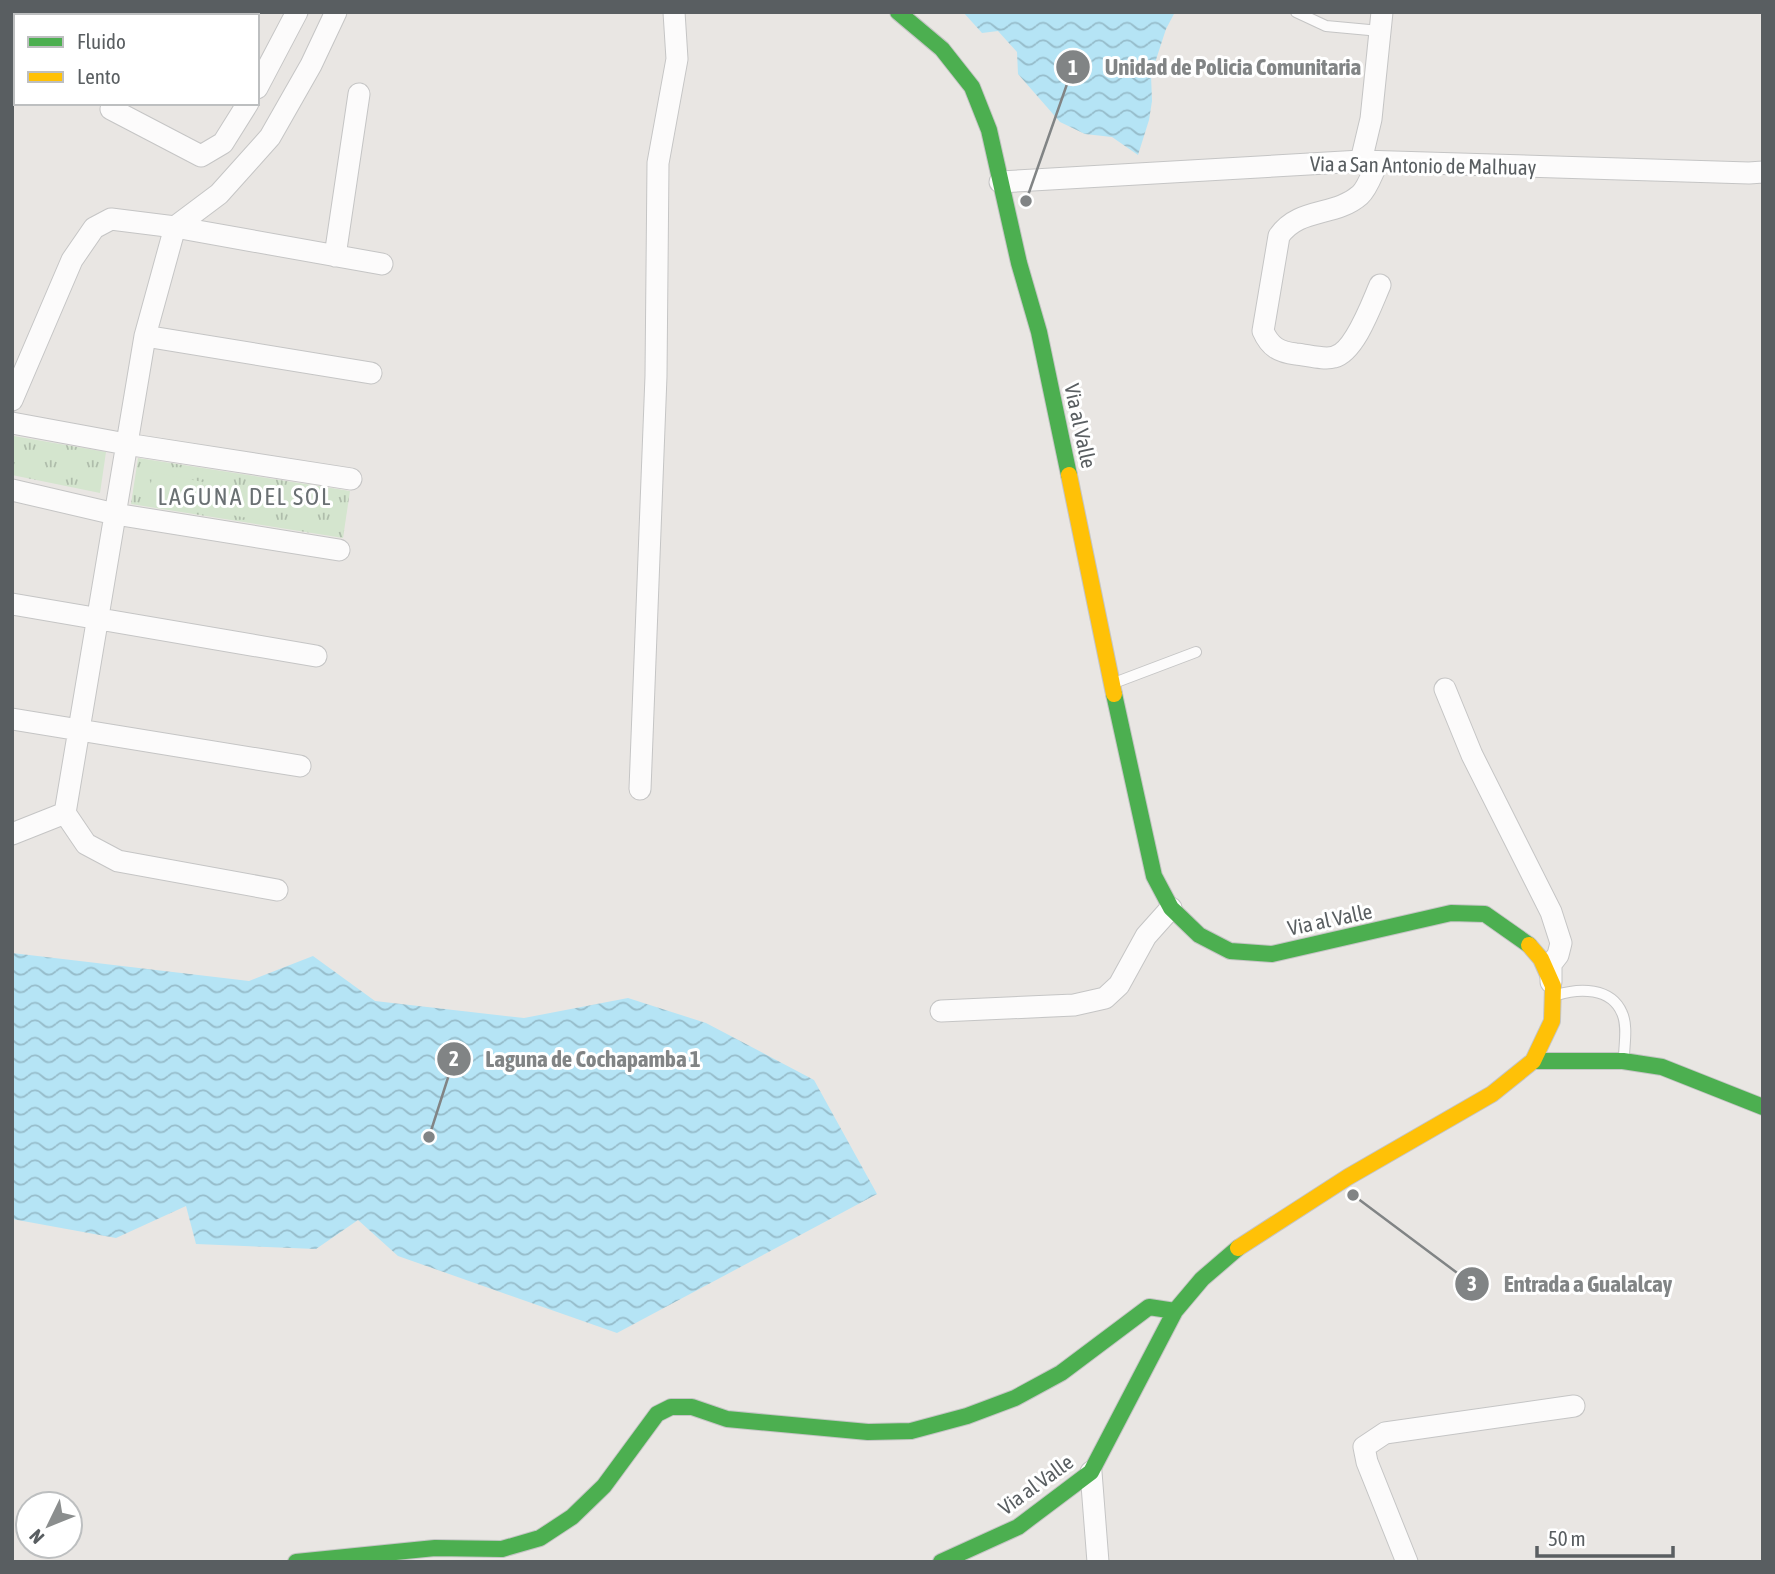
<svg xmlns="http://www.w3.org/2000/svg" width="1775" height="1574" font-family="'Asap Condensed',sans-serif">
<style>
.park{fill:url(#park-tufts)}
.pitch{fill:#d4e5ce}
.water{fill:url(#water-waves)}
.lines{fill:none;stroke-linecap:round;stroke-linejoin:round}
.lane-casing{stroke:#c5c5c5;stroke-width:12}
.street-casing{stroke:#c5c5c5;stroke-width:23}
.fast-casing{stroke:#c5c5c5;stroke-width:18}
.slow-casing{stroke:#c5c5c5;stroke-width:18}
.lane{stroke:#fcfbfb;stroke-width:10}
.street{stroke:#fcfbfb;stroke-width:21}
.fast{stroke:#4caf50;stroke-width:16}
.slow{stroke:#ffc107;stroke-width:16}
.labels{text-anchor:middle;stroke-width:6;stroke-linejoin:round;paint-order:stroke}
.street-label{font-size:21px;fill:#595e61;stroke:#fff}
.quarter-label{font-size:24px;letter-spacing:2px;fill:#6a7073;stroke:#fff}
.leader{fill:none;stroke:#818485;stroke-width:2.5}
.callout-dot{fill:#818485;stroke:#fff;stroke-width:2.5}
.mark-label{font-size:21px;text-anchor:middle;font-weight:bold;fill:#fff}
.callout-label{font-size:23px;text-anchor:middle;font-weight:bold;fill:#818485;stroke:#fff;stroke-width:6;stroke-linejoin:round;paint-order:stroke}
</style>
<defs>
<pattern id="park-tufts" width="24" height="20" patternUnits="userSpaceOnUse" patternTransform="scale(1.75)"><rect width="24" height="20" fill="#d4e5ce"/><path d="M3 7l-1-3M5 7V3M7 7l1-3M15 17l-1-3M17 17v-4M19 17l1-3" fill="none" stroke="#afbdab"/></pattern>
<pattern id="water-waves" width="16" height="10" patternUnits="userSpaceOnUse" patternTransform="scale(1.75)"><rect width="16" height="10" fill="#b5e4f5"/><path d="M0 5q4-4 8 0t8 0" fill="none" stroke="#96bcca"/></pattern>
</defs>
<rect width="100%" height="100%" fill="#e9e6e3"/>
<path class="park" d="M14 436 106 452 100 493 12 475Z
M138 458 350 491 343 538 131 504Z"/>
<path class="pitch" d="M153 472 203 482 198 509 148 499Z
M214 483 264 493 259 520 209 511Z"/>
<path class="water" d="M963 12H1175L1166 29 1151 75 1152 101 1149 120 1138 155 1112 137 1085 134 1060 122 1018 74 1017 52 998 31 982 33Z
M12 953 249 981 313 956 375 1001 524 1018 628 998 706 1023 814 1080 877 1194 617 1333 398 1256 358 1220 316 1249 196 1244 186 1206 116 1238 12 1219Z"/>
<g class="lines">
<defs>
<path id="lane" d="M1296 12 1326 26 1380 31
M1114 683 1196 652
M1557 995C1579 988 1611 987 1622 1013 1628 1026 1624 1045 1624 1058"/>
<path id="street" d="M257 88 297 12
M111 109 201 156 223 143 248 103
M1361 161 1371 119 1382 12
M1378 162C1373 171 1368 188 1360 195 1335 217 1299 207 1279 236L1263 331C1270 347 1279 352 1296 354 1307 355 1324 360 1334 357 1355 352 1372 303 1380 285
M1000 182 1361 161 1749 173 1763 172
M335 256 359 94
M145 336 371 373
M12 400 72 260 94 228 111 219 175 227 382 264
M12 423 126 444 351 479
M12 490 115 514 339 550
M12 604 316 656
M1445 689 1472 755 1551 912 1561 943 1558 955 1551 964V982
M12 719 300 766
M640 789 656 376 658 163 677 59 674 12
M65 813 145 336 175 227 219 194 270 137 311 65 336 12
M12 834 65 813 86 844 118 861 277 890
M941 1011 1074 1005 1105 998 1119 985 1146 936 1171 908
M1091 1472 1098 1562
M1407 1562 1367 1462 1364 1447 1385 1433 1574 1406"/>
<path id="fast" d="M898 12 942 49 972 87 989 130 1019 263 1039 332 1069 475
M1114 694 1154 876 1171 908 1199 935 1230 951 1272 954 1451 913 1485 914 1529 945
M1533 1061H1623L1662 1067 1763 1107
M296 1562 435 1548 502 1549 540 1538 572 1517 604 1486 657 1414 671 1407H692L727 1419 868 1432 911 1431 967 1416 1015 1398 1061 1373 1149 1307 1175 1311
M941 1562 1018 1527 1091 1472 1175 1311 1202 1279 1238 1248"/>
<path id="slow" d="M1069 475 1114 694
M1238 1248 1348 1177 1492 1094 1533 1061 1552 1021 1553 986 1541 959 1529 945"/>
</defs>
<use href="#lane" class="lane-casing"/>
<use href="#street" class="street-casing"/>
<use href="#fast" class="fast-casing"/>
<use href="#slow" class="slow-casing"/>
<use href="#lane" class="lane"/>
<use href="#street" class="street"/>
<use href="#fast" class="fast"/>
<use href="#slow" class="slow"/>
</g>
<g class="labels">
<g class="street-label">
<text transform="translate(1423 166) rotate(1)" y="7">Via a San Antonio de Malhuay</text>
<text transform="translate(1080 426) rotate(78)" y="7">Via al Valle</text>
<text transform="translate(1330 920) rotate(-12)" y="7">Via al Valle</text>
<text transform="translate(1036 1485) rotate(-36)" y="7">Via al Valle</text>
</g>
<g class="quarter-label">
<text x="245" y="505">LAGUNA DEL SOL</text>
</g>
</g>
<path class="leader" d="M1026 201L1073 67M429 1137L454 1059M1353 1195L1472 1284"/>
<g class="callout-dot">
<circle cx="1026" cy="201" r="7"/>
<circle cx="429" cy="1137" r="7"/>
<circle cx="1353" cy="1195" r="7"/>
<circle cx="1073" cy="67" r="18"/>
<circle cx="454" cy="1059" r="18"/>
<circle cx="1472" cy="1284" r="18"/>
</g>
<g class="mark-label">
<text x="1073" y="75">1</text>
<text x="454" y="1066">2</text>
<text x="1472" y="1291">3</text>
</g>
<g class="callout-label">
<text x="1233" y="75">Unidad de Policia Comunitaria</text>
<text x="593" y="1067">Laguna de Cochapamba 1</text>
<text x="1588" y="1292">Entrada a Gualalcay</text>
</g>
<rect width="1775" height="1574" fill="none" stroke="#595e61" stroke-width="28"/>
<rect x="14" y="14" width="245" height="91" fill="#ffffff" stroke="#bdbfc0" stroke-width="2"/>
<rect x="28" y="37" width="35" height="10" fill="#4caf50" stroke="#bdbfc0" stroke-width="2"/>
<text x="77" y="49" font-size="21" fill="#595e61">Fluido</text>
<rect x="28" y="72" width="35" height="10" fill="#ffc107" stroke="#bdbfc0" stroke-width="2"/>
<text x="77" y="84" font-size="21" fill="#595e61">Lento</text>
<g transform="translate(49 1525) rotate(227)"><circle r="33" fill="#ffffff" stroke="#bdbfc0" stroke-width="2"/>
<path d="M0-5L12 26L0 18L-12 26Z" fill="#8b8e8e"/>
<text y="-10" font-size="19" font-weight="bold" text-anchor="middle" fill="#595e61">N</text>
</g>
<path d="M1537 1546v10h136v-10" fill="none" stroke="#595e61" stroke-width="3.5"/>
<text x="1548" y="1546" font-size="21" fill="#595e61" stroke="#ffffff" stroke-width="5" paint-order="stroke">50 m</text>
</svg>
